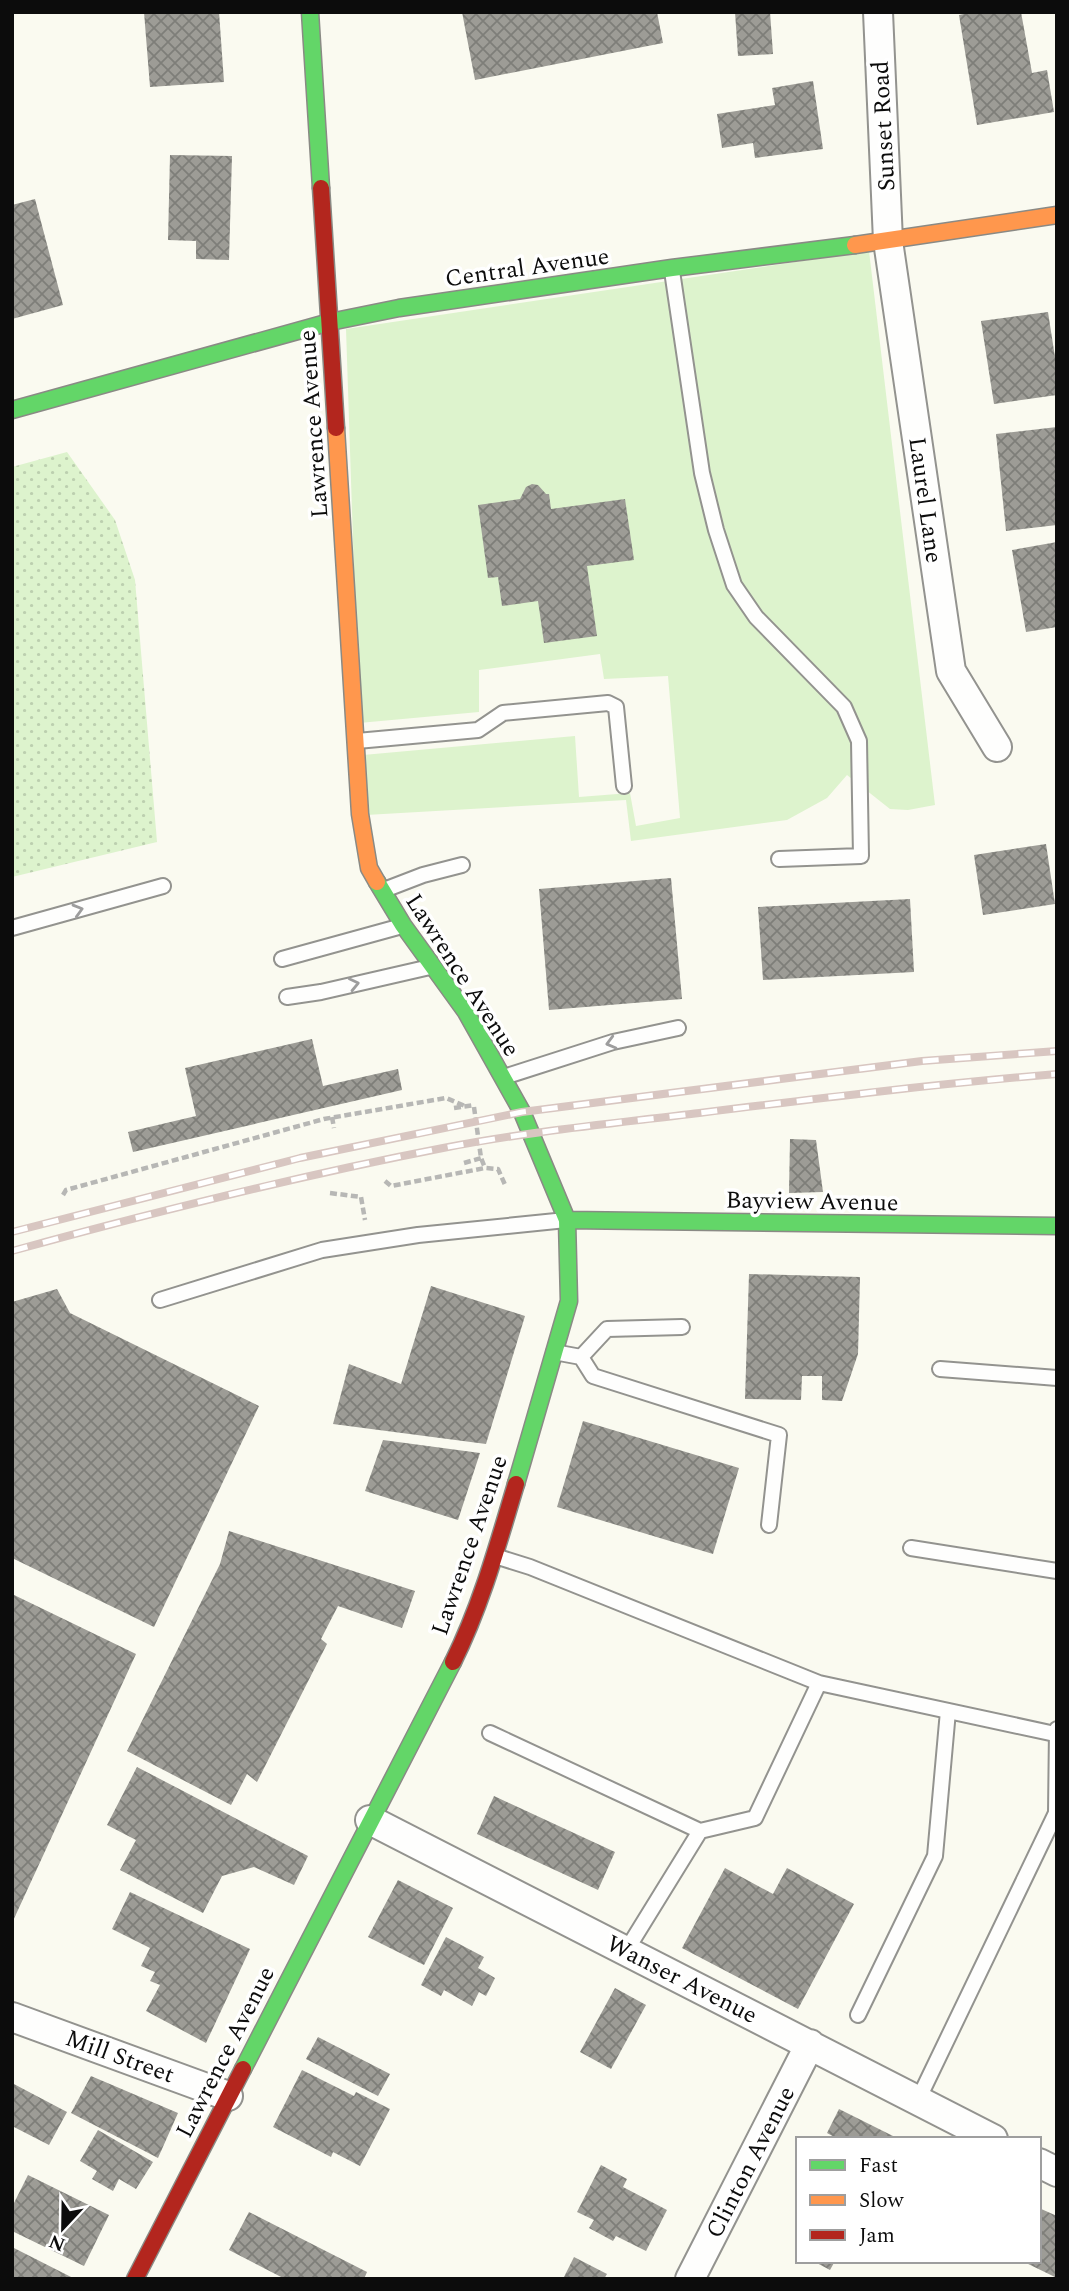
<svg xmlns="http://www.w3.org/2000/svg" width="1069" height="2291" font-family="Spectral,serif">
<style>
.grass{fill:#ddf3cd}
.park{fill:url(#park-dots)}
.building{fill:url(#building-cross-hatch)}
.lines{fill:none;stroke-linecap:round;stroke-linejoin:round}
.lane-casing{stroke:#93938f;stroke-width:18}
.street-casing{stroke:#93938f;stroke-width:32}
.fast-casing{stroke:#8a8a85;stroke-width:19}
.slow-casing{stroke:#8a8a85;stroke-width:19}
.jam-casing{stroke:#8a8a85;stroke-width:19}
.path{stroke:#b7b7b5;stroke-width:4.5;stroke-dasharray:7 3.5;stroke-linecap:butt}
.lane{stroke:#fefefd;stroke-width:14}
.street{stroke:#fefefd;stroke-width:28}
.fast{stroke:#63d668;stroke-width:16}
.slow{stroke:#ff974d;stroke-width:16}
.jam{stroke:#b3261e;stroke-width:16}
.rail-casing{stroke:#d8c6c1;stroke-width:8}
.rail{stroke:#fff;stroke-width:5;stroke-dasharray:16;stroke-linecap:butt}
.oneway{stroke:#9d9d9d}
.labels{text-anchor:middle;stroke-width:7;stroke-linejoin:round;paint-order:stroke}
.street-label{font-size:24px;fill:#0c0c0c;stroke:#fff}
</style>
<defs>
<pattern id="park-dots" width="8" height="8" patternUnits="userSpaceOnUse" patternTransform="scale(1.75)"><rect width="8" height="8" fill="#ddf3cd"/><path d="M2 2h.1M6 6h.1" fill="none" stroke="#bccfaf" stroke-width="1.8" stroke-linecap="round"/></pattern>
<pattern id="building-cross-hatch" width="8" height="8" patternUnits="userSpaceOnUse" patternTransform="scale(1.75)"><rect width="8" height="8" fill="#9d9c96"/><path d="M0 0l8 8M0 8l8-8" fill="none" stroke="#7e7e79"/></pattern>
</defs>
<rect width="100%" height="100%" fill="#fafaf0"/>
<path class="grass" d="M869 251 935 805 908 810 890 809 847 775 827 798 787 820 631 841 626 800 366 815 363 755 575 736 579 797 630 793 636 826 680 818 668 676 604 679 600 654 479 670V712L359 723 346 329Z"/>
<path class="park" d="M67 452 115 520 135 580 157 842 12 877V467Z"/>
<path class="building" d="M144 12H219L224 82 150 87Z
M462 12H657L663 43 475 80Z
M735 12H770L773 54 738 56Z
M973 12H1021L1032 73 1047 70 1054 112 977 125 959 15Z
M813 81 823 149 755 158 753 143 722 148 717 114 775 105 772 88Z
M170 155 232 156 229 260 196 259V241L168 240Z
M35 199 63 305 12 319V205Z
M1048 312 1057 370V395L994 404 981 321Z
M1057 427V525L1006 531 996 434Z
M532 484 538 485 546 494H549L551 509 625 499 634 560 587 566 597 636 544 643 538 601 502 606 498 577 488 578 478 505 520 499 526 487Z
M1057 542V627L1026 632 1012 550Z
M1046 844 1055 904 983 915 974 855Z
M671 878 682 999 549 1010 539 889Z
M910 899 914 972 763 980 758 907Z
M312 1039 323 1086 398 1069 402 1090 133 1152 128 1132 196 1116 185 1068Z
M790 1139 816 1140 823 1192 789 1193Z
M749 1274 860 1277 858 1354 842 1401 822 1400V1376H802L801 1400 745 1399Z
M431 1286 525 1316 486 1444 333 1424 349 1364 401 1384Z
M57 1289 70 1313 259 1406 154 1627 12 1558V1302Z
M583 1421 739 1468 713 1554 557 1507Z
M383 1440 480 1453 458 1520 365 1491Z
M229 1531 415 1591 402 1628 338 1606 321 1639 327 1644 257 1782 247 1774 231 1805 127 1751 220 1564Z
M12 1594 136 1654 12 1923Z
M137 1767 308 1856 294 1885 254 1867 222 1876 203 1913 120 1870 136 1840 107 1825Z
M494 1796 615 1852 598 1890 477 1834Z
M725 1868 773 1894 787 1868 854 1904 798 2009 682 1948Z
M398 1880 453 1908 424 1965 368 1937Z
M130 1892 250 1949 206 2043 146 2011 160 1985 150 1981 155 1972 141 1966 150 1948 112 1929Z
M446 1937 484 1957 478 1968 495 1978 486 1996 479 1992 472 2006 444 1990 441 1996 421 1985Z
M615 1988 646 2005 611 2069 580 2052Z
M318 2037 390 2074 378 2096 306 2059Z
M302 2070 354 2096 356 2092 390 2109 360 2166 333 2152 331 2157 273 2127Z
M91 2076 178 2113 158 2158 71 2113Z
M12 2083 67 2112 49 2145 12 2126Z
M839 2109 899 2139H838L827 2133Z
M98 2130 153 2162 136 2189 119 2179 113 2191 92 2179 97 2171 80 2161Z
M601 2165 627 2179 623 2187 667 2210 646 2251 616 2236 613 2241 589 2228 594 2220 577 2212Z
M28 2175 109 2215 84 2266 12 2231V2207Z
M1039 2208 1057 2216V2278L1022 2261H1039Z
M249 2212 367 2272 364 2279H285L229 2250Z
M12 2247 75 2279H12Z
M574 2257 607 2274 604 2279H563Z
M813 2261H835L830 2270Z"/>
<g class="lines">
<defs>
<path id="lane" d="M672 271 702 473 716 530 734 585 756 617 844 707 859 741 861 856 779 859
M357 741 478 730 503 713 608 703 616 707 624 786
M384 890 423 875 462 865
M12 928 163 886
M282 959 402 926
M287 997 321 992 430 967
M504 1077 613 1042 678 1028
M160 1300 322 1250 418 1235 566 1220
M554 1352 581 1357 593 1376 779 1435 769 1525
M581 1357 607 1329 682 1327
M940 1369 1057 1378
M911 1548 1057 1571
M495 1556 530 1567 819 1683 1055 1734
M490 1733 700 1831 755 1818 819 1683
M626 1951 700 1831
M858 2015 935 1856 948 1711
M918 2100 1056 1813 1057 1729"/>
<path id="street" d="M878 12 888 241 951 671 997 747
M370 1820 993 2139
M12 2017 228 2096
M1039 2163 1057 2172
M690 2279 810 2044"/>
<path id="fast" d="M310 12 321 188
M12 410 330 322 399 308 672 268 855 245
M377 882 403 925 466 1012 522 1112 567 1220 569 1301 516 1484
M567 1220 1057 1226
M243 2069 453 1662"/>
<path id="slow" d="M855 245 1057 215
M336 428 360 814 369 868 377 882"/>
<path id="jam" d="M321 188 336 428
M453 1662C481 1606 498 1544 516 1484
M135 2279 243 2069"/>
</defs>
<use href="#lane" class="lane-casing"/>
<use href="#street" class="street-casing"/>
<use href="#fast" class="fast-casing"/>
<use href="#slow" class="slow-casing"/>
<use href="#jam" class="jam-casing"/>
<path class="path" d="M474 1107 481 1158 485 1168
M454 1108 474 1105
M332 1117 334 1128
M464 1163 481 1158
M385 1181 391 1186 485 1168 498 1169 506 1187
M330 1193 361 1197 365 1220
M63 1195 66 1190 324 1119 446 1098 465 1106"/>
<use href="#lane" class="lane"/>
<use href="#street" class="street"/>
<use href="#fast" class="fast"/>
<use href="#slow" class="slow"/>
<use href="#jam" class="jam"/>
<defs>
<path id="rail" d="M12 1232 300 1158 522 1112 922 1061 1057 1051
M12 1251C154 1212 298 1176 443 1148 525 1132 608 1124 691 1114 813 1099 934 1084 1057 1074"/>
</defs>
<use href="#rail" class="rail-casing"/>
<use href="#rail" class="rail"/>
</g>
<defs><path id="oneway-chevron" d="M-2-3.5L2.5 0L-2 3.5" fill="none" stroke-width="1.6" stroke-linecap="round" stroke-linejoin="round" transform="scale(1.75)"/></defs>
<g class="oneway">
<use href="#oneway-chevron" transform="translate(78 910) rotate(-16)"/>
<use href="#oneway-chevron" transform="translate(354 984) rotate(-13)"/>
<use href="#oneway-chevron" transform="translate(611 1043) rotate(165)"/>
</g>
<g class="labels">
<g class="street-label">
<text transform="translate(883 126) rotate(-93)" y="8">Sunset Road</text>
<text transform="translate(527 267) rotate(-8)" y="8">Central Avenue</text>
<text transform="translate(313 424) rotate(-94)" y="8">Lawrence Avenue</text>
<text transform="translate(926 500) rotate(82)" y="8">Laurel Lane</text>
<text transform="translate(463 975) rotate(57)" y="8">Lawrence Avenue</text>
<text transform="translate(812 1201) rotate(1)" y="8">Bayview Avenue</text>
<text transform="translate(469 1545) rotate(-71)" y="8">Lawrence Avenue</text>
<text transform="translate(682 1979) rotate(27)" y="8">Wanser Avenue</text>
<text transform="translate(225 2052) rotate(-63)" y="8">Lawrence Avenue</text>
<text transform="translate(120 2056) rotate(20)" y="8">Mill Street</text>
<text transform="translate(750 2162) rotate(-63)" y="8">Clinton Avenue</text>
</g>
</g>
<rect width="1069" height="2291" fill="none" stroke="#0c0c0c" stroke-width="28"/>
<rect x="796" y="2137" width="245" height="126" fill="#ffffff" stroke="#9e9e9e" stroke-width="2"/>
<rect x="810" y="2160" width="35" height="10" fill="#63d668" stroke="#9e9e9e" stroke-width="2"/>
<text x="859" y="2172" font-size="21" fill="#0c0c0c">Fast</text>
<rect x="810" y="2195" width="35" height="10" fill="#ff974d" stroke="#9e9e9e" stroke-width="2"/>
<text x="859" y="2207" font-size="21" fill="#0c0c0c">Slow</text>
<rect x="810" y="2230" width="35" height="10" fill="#b3261e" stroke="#9e9e9e" stroke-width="2"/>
<text x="859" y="2242" font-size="21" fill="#0c0c0c">Jam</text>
<g transform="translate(63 2228) rotate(202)" stroke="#ffffff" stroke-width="5" paint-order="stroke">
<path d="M0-5L12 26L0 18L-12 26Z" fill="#0c0c0c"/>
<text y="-10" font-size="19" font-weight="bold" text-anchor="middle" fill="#0c0c0c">N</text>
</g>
</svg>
